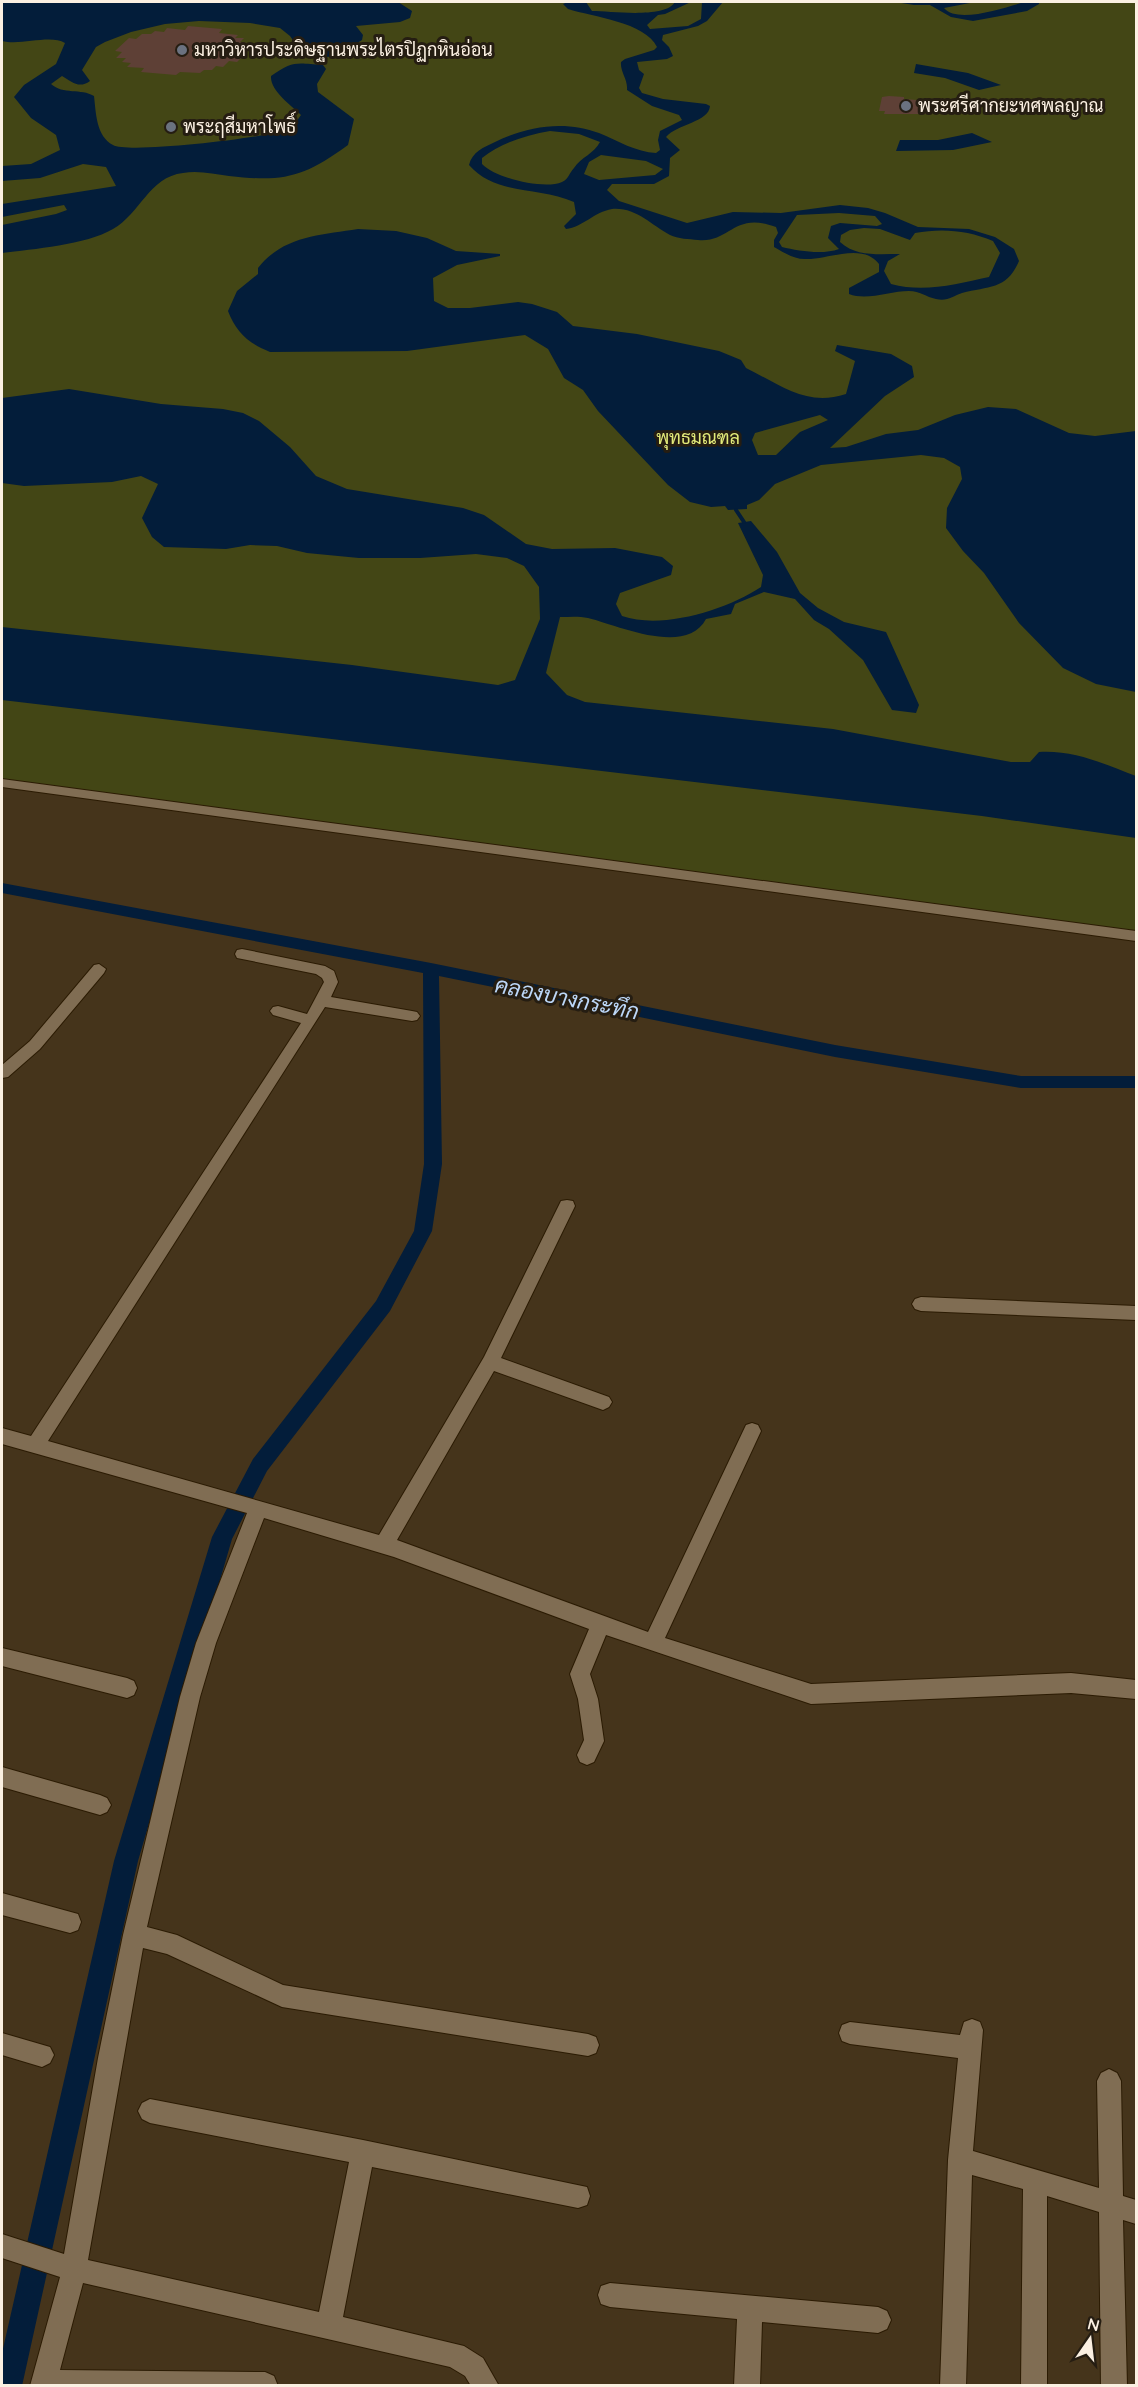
<svg xmlns="http://www.w3.org/2000/svg" width="1138" height="2387" font-family="Quicksand,Sarabun,sans-serif">
<style>
.green{fill:#434615}
.water{fill:#031d3a;fill-rule:evenodd}
.lines{fill:none;stroke-linecap:round;stroke-linejoin:round}
.stream{stroke:#031d3a;stroke-width:4}
.canal{fill:#031d3a;fill-rule:evenodd}
.building{fill:#5e4036}
.minor-casing{stroke:#2b1b03;stroke-width:2}
.minor{fill:#806d53;fill-rule:evenodd}
.worship-dot{fill:#6b7280;stroke:#251d12;stroke-width:2}
.labels{text-anchor:middle;stroke-width:6;stroke-linejoin:round;paint-order:stroke}
.far-poi-label{font-size:18px;fill:#fbf0e2;stroke:#251d12;text-anchor:start}
.far-park-label{font-size:18px;fill:#e2ea7a;stroke:#251d12}
.water-label{font-size:22px;font-style:italic;fill:#bcd7f8;stroke:#251d12}
</style>
<rect width="100%" height="100%" fill="#45341b"/>
<path class="green" d="M2 2H1136V936L2 784Z"/>
<path class="water" d="M2 2H398L412 11 410 18 400 22 356 26 363 35 362 40 334 57 304 56 290 36 280 28 250 23 199 21 165 24 131 32 105 42 96 47 82 70 90 81C79 89 72 82 62 76L51 84C63 95 81 88 94 96 96 113 96 136 113 145 128 154 265 138 285 130 293 127 296 122 301 115 291 105 270 91 271 76 293 60 297 63 323 65L326 69 317 84 318 92 354 119 348 145C303 178 283 182 229 176 214 174 198 170 183 173 149 177 140 214 113 229 86 245 33 249 2 253V225L56 214 67 210 64 205 2 217V204L116 186 106 167 83 164 40 178 2 181V166L31 164 60 150 56 135 31 118 14 97 24 85 56 64 65 43C50 34 21 46 2 41Z
M568 2H586L592 11C611 11 665 19 675 2H691L665 14 658 15 647 25 650 29 688 26 701 19 702 2H723L707 21 698 26 663 35 662 40 669 47 673 56 667 59 637 62 639 70 644 74 639 88 642 93 663 99 706 104 710 106C709 122 677 124 666 137L680 150 670 158 669 176 654 184H612L607 190 619 201 687 223 733 212 781 213 840 205 868 208 885 213 918 227 969 229 995 237 1014 249 1019 261C1007 290 989 286 962 293 953 296 947 302 936 299 926 297 920 291 909 291 890 291 867 301 849 294V288L879 272V264C862 242 828 260 805 259 793 259 785 253 774 247V240L778 233 776 227C733 211 731 243 698 240 689 239 678 239 670 235 651 225 636 207 612 209 594 212 583 227 566 229L564 226 576 214 574 202C539 186 496 196 469 165 472 152 484 147 495 142 527 126 565 120 599 133 618 141 636 152 656 153L660 150 658 140 660 131 682 120 679 115 652 106 627 90C628 79 620 72 621 62L625 59 654 50 657 47C645 22 593 17 568 9L563 4ZM550 131 579 134 600 142C594 154 581 157 574 168 569 173 569 179 562 182 544 190 495 178 482 164V158C501 143 526 135 550 131ZM601 155 646 161 663 169 655 175 599 180 584 174 589 162ZM839 213 875 216 882 224 877 226 840 223 831 226 828 238 839 249C823 255 798 251 782 247L779 242 797 215ZM864 228 880 229 910 240 915 233C941 228 968 230 993 241L1000 253 989 277C957 284 924 293 891 284L884 271 888 261 900 254C879 254 856 257 840 242L841 235 850 230Z
M895 2H975L944 8C958 25 1008 6 1025 2 1029 0 1035 2 1039 2V4L1027 11 973 21 951 17 930 5H914Z
M916 64 968 73 1001 85 979 90 945 78 914 73Z
M972 133 992 142 953 150 896 151 900 140H938Z
M358 229 396 231 427 238 456 251 500 254V256L457 265 433 278 434 301 448 308H470L518 302 532 304 557 312 573 326 637 334 719 351 741 360 746 368C781 385 806 407 846 394L855 361 835 351 837 345 891 354 912 366 914 377 885 396 830 448 846 447 886 434 918 430 955 415 988 407 1016 409 1069 433 1095 436 1136 431V692L1096 684 1063 668 1019 623 984 573 963 551 946 528 947 508 962 479 960 467 944 458 921 455 821 465 775 484 759 500 747 505V509L728 510 725 506 711 507 690 502 668 485 598 411 583 390 564 378 548 349 525 335 407 351 270 352C249 344 236 332 228 311L237 291 258 274V268C283 236 320 235 358 229ZM820 415 828 420 800 432 776 455H758L752 440 755 433Z
M69 389 161 404 223 409 243 413 259 421 290 447 316 476 347 489 463 508 484 515 526 544 552 549 615 548 662 557 673 566 671 575 620 593 616 604 622 616C662 630 726 610 761 587L763 575 738 523 751 521 777 552 800 593 818 608 844 622 886 632 919 705 916 713 892 710 863 660 829 629 814 620 795 599 764 592 735 604 731 614 706 619C686 657 617 625 588 618 579 616 569 617 560 617L546 673 567 695 585 702 833 729 1011 762H1030L1039 752C1075 750 1104 764 1136 776V838L982 816 2 700V627L352 665 498 685 515 680 540 619 539 587 524 566 507 558 476 554 420 558H359L307 553 277 546 250 545 226 549 164 547 152 537 142 518 158 484 141 476 112 482 24 486 2 483V398Z"/>
<g class="lines">
<path class="stream" d="M736 510 744 522"/>
<path class="canal" d="M2 883 431 963 835 1045 1021 1076H1136V1088H1021L835 1057 439 976 442 1164 432 1231 390 1311 267 1471 232 1539 138 1861 22 2386H2V2353L114 1861 212 1537 253 1459 376 1301 414 1231 424 1164 423 973 2 893Z"/>
</g>
<path class="building" d="M188 26 222 29 219 33 238 35 235 38H244L240 42 247 43 241 48 250 49 237 62 229 61 223 67 216 66 212 70H204L200 73 180 72 176 75 141 72 144 68 127 67 131 63 122 62 126 58H116L122 52 115 51 129 38 136 39 142 34H151L155 31 164 32 167 28 185 30Z
M889 96 904 97V99L957 103 928 114H884L885 111H879L882 97Z"/>
<g class="lines">
<defs>
<path id="minor" d="M2 779 1136 931V941L2 787Z
M242 949 325 966 334 971 338 982 331 997 412 1011 417 1012 420 1016 417 1020 412 1021 325 1007 48 1441 379 1535 484 1357 561 1201 567 1200 573 1201 575 1206 501 1358 609 1397 612 1402 609 1407 603 1410 494 1371 397 1540 648 1632 746 1425 752 1423 758 1425 761 1431 665 1638 811 1684 1071 1673 1136 1680V1699L1071 1693 811 1704 606 1635 590 1674 598 1699 604 1741 594 1762 587 1765 580 1762 577 1755 584 1740 578 1699 570 1674 589 1629 394 1557 264 1518 216 1643 200 1697 147 1927 177 1935 283 1985 588 2034 596 2037 599 2045 596 2053 588 2056 282 2007 167 1954 143 1948 88 2260 319 2312 349 2162 150 2123 142 2119 138 2111 142 2103 150 2099 363 2140 587 2187 590 2196 587 2205 578 2208 372 2167 343 2317 464 2346 483 2358 499 2386H471L465 2376 450 2367 83 2283 60 2370 265 2372 274 2376 278 2386H30L60 2277 2 2258V2234L64 2254 98 2058 123 1935 180 1697 196 1643 247 1513 2 1444V1428L31 1436 301 1023 273 1015 270 1011 273 1007 278 1006 307 1014 324 982 322 978 316 974 237 958 235 954 237 950Z
M99 964 106 969 104 973 40 1049 8 1077 2 1078V1065L30 1041 94 965Z
M921 1297 1136 1306V1320L921 1311 915 1309 912 1304 915 1299Z
M2 1648 127 1678 134 1681 137 1688 134 1695 127 1698 2 1666Z
M2 1767 100 1795 107 1798 111 1805 107 1812 100 1815 2 1787Z
M2 1893 78 1914 81 1922 78 1930 70 1933 2 1915Z
M972 2019 980 2022 983 2030 973 2151 1099 2188 1097 2081 1101 2073 1109 2069 1117 2073 1121 2081 1123 2196 1136 2200V2224L1123 2220 1127 2386H1101L1099 2212 1047 2196V2386H1021L1023 2189 972 2175 966 2386H940L948 2160 958 2058 850 2044 842 2041 839 2033 842 2025 850 2022 960 2035 964 2022Z
M2 2033 50 2047 54 2055 50 2063 42 2067 2 2055Z
M610 2283 878 2307 887 2311 891 2320 887 2329 878 2333 762 2322 760 2386H734L737 2319 610 2307 601 2304 598 2295 601 2286Z"/>
</defs>
<use href="#minor" class="minor-casing"/>
<use href="#minor" class="minor"/>
</g>
<g class="worship-dot">
<circle cx="182" cy="50" r="6"/>
<circle cx="906" cy="106" r="6"/>
<circle cx="171" cy="127" r="6"/>
</g>
<g class="labels">
<g class="far-poi-label">
<text x="194" y="56">มหาวิหารประดิษฐานพระไตรปิฏกหินอ่อน</text>
<text x="918" y="112">พระศรีศากยะทศพลญาณ</text>
<text x="183" y="133">พระฤสีมหาโพธิ์</text>
</g>
<g class="far-park-label">
<text x="698" y="444">พุทธมณฑล</text>
</g>
<g class="water-label">
<text transform="translate(567 998) rotate(11)" y="8">คลองบางกระทึก</text>
</g>
</g>
<rect width="1138" height="2387" fill="none" stroke="#fbf0e2" stroke-width="6"/>
<g transform="translate(1090 2339) rotate(14)" stroke="#251d12" stroke-width="4.5" paint-order="stroke">
<path d="M0-4.5L10 22L0 15L-10 22Z" fill="#fbf0e2"/>
<text y="-9" font-size="16" font-weight="bold" text-anchor="middle" fill="#fbf0e2">N</text>
</g>
</svg>
